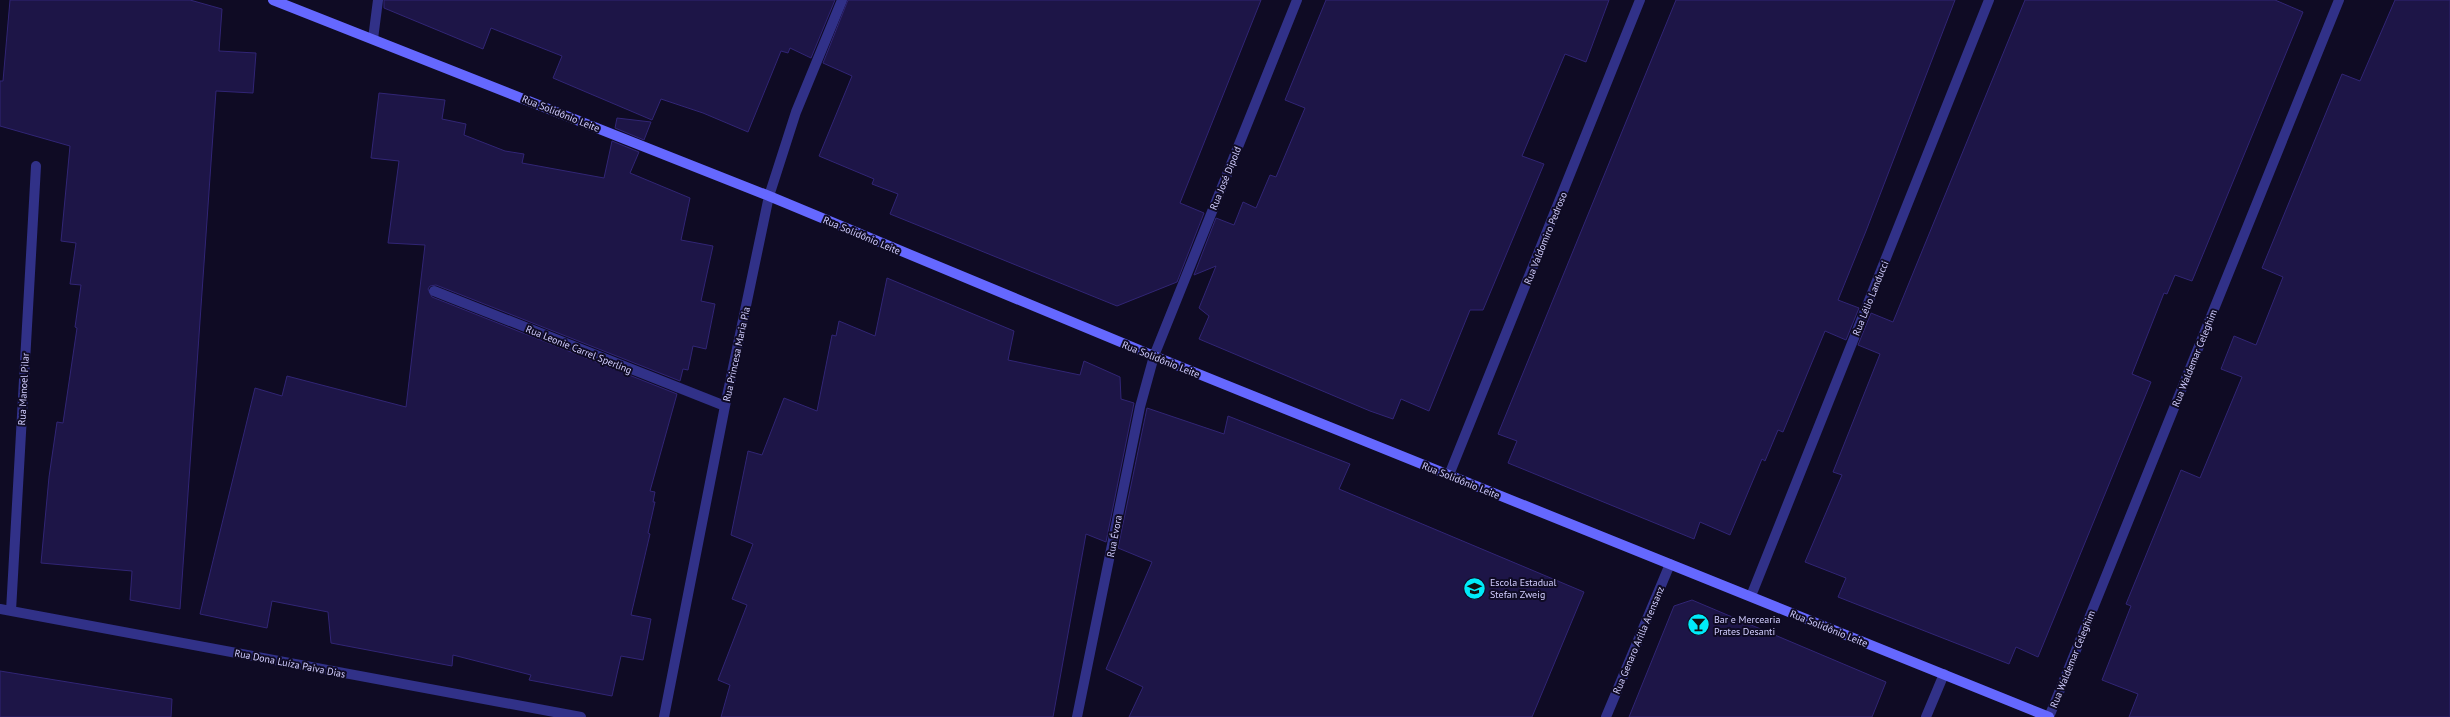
<svg xmlns="http://www.w3.org/2000/svg" width="2450" height="717" font-family="'PT Sans',sans-serif">
<style>
.building{fill:#1d1547;stroke:#312575}
.lines{fill:none;stroke-linecap:round;stroke-linejoin:round}
.street{stroke:#313188;stroke-width:10}
.secondary{stroke:#6568ff;stroke-width:10}
.labels{text-anchor:middle;stroke-width:4;stroke-linejoin:round;paint-order:stroke}
.street-label{font-size:10px;fill:#d2ceff;stroke:#0f0b24}
.poi-label{font-size:10px;fill:#d2ceff;stroke:#0f0b24;text-anchor:start}
</style>
<rect width="100%" height="100%" fill="#0f0b24"/>
<path class="building" d="M10 0H190L222 9 219 51 256 53 253 93 216 91 180 609 130 600 132 571 41 563 49 477 57 422 63 423 77 328 75 327 81 285 70 284 76 243 61 241 70 146 0 126V81H3Z
M384 0H835L811 58 790 48 788 53 781 51 748 132 703 113 661 99 652 120 553 78 562 56 491 28 483 49 384 8Z
M848 0H1261L1180 203 1204 213 1177 282 1117 306 890 214 898 194 872 184 874 179 819 156 852 76 823 63Z
M1326 0H1609L1586 62 1565 54 1522 156 1544 164 1483 310H1470L1429 411 1401 399 1393 419 1370 411 1199 339 1209 316 1199 308 1216 266 1194 275 1216 218 1234 225 1243 202 1256 208 1270 175 1276 177 1305 108 1285 100Z
M1676 0H1955L1866 231 1838 300 1859 308 1846 340 1825 331 1783 432 1778 430 1765 461 1762 459 1730 535 1700 522 1694 539 1508 463 1517 441 1498 434Z
M2025 0H2275L2303 12 2192 281 2175 275 2167 294 2164 293 2132 374 2151 382 2038 657 2016 647 2009 664 1838 597 1846 578 1805 562 1842 475 1833 472 1880 354 1858 345 1871 313 1893 322Z
M2395 0H2450V717H2129L2138 694 2102 680 2131 606 2126 604 2181 470 2200 478 2242 377 2221 369 2234 336 2256 345 2283 277 2262 268 2342 74 2360 81Z
M379 93 445 100 442 119 466 124 464 135 505 151 524 154 522 163 604 178 612 141 639 152 630 173 690 198 681 240 713 246 701 301 715 304 706 349 693 346 688 370 683 369 680 381 436 285 430 286 428 289 432 297 677 394 650 491 655 492 653 502H655L648 533 650 534 631 615 651 619 643 660 621 656 612 696 529 680 531 675 453 655 452 666 331 643 328 612 272 601 267 628 200 614 255 388 282 396 287 376 406 407 425 245 388 243 399 161 371 158Z
M617 118 651 122 644 140 615 128Z
M887 278 1014 331 1008 360 1080 375 1084 361 1120 377 1121 399 1134 403 1106 542 1086 534 1053 717H721L730 685 718 680 747 605 732 599 753 544 731 535 748 451 762 455 784 398 817 411 832 335 836 336 839 321 875 336Z
M1147 408 1224 434 1228 416 1350 464 1339 489 1584 592 1532 717H1129L1143 687 1106 669 1152 562 1118 548Z
M1692 600 1886 682 1872 717H1629L1674 606Z
M0 671 172 699 171 717H0Z"/>
<g class="lines">
<path class="street" d="M373 39 378 0
M434 291 725 406
M1449 475 1640 0
M1751 596 1989 0
M0 609 581 717
M11 611 36 166
M664 717 725 406 769 196 796 112 842 0
M1077 717 1140 407 1154 356 1297 0
M1606 717 1670 564
M1926 717 1944 674
M2049 717 2339 0"/>
<path class="secondary" d="M273 0 769 196 1154 356 2049 717"/>
</g>
<defs>
<symbol id="school-disc" viewBox="-11 -11 22 22"><circle r="9.5" fill="#00ebf9" stroke="#0f0b24"/><path d="M0-5L7-2L0 1L-7-2ZM-4 1L0 2.5L4 1V4Q0 6-4 4Z" fill="#111"/></symbol>
<symbol id="bar-disc" viewBox="-11 -11 22 22"><circle r="9.5" fill="#00ebf9" stroke="#0f0b24"/><path d="M-6-5H6L.8 .8V4.5H3.5V6h-7V4.5H-.8V.8Z" fill="#111"/></symbol>
</defs>
<g fill-rule="evenodd">
<use href="#school-disc" x="1462" y="576" width="25" height="25"/>
<use href="#bar-disc" x="1686" y="612" width="25" height="25"/>
</g>
<g class="labels">
<g class="street-label">
<text transform="translate(561 113) rotate(22)" y="4">Rua Solidônio Leite</text>
<text transform="translate(1225 178) rotate(-68)" y="4">Rua José Dipold</text>
<text transform="translate(862 235) rotate(23)" y="4">Rua Solidônio Leite</text>
<text transform="translate(1545 238) rotate(-68)" y="4">Rua Valdomiro Pedroso</text>
<text transform="translate(1870 298) rotate(-68)" y="4">Rua Lélio Landucci</text>
<text transform="translate(579 349) rotate(22)" y="4">Rua Leonie Carrel Sperling</text>
<text transform="translate(736 354) rotate(-78)" y="4">Rua Princesa Maria Pia</text>
<text transform="translate(2194 358) rotate(-68)" y="4">Rua Waldemar Celeghim</text>
<text transform="translate(1161 359) rotate(22)" y="4">Rua Solidônio Leite</text>
<text transform="translate(23 389) rotate(-87)" y="4">Rua Manoel Pilar</text>
<text transform="translate(1461 480) rotate(22)" y="4">Rua Solidônio Leite</text>
<text transform="translate(1114 536) rotate(-79)" y="4">Rua Évora</text>
<text transform="translate(1829 628) rotate(22)" y="4">Rua Solidônio Leite</text>
<text transform="translate(1638 640) rotate(-67)" y="4">Rua Genaro Arilla Arensanz</text>
<text transform="translate(2072 659) rotate(-68)" y="4">Rua Waldemar Celeghim</text>
<text transform="translate(290 663) rotate(11)" y="4">Rua Dona Luíza Paiva Dias</text>
</g>
<g class="poi-label">
<text x="1490" y="586">Escola Estadual<tspan x="1490" dy="12">Stefan Zweig</tspan></text>
<text x="1714" y="623">Bar e Mercearia<tspan x="1714" dy="12">Prates Desanti</tspan></text>
</g>
</g>
</svg>
